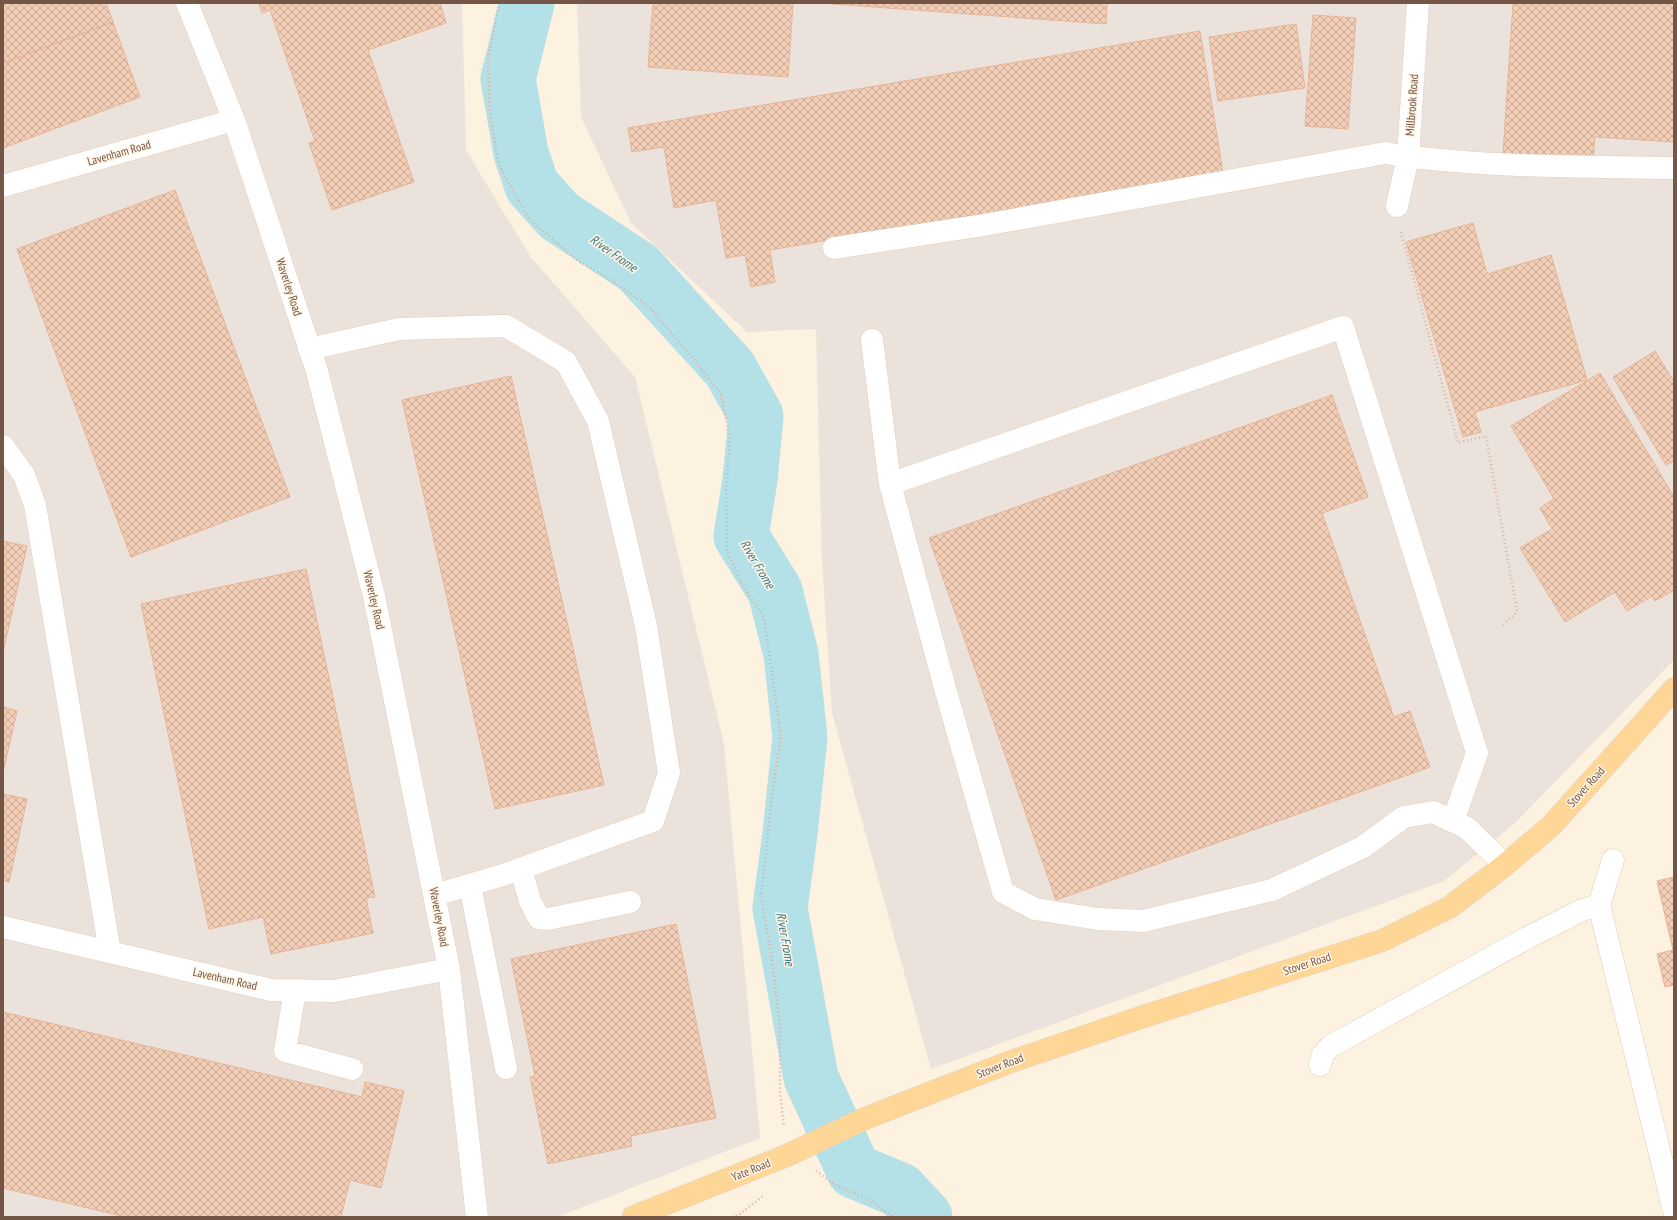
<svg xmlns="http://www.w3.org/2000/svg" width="1677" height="1220" font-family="'PT Sans Narrow',sans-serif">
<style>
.industrial{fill:#ebe3db}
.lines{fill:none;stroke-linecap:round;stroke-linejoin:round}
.river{stroke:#b4e0e7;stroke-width:55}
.building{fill:url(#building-cross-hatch);stroke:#e6b396}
.minor-casing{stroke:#e1cdbb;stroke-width:23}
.major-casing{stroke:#ded6d3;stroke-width:23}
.path{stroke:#d8b19a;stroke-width:2.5;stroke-dasharray:1 3;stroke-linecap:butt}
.minor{stroke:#fff;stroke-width:22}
.major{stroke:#fed695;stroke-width:22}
.labels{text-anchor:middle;stroke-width:3;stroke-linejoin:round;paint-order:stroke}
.street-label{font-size:12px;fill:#745646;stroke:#fff5e6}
.water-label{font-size:13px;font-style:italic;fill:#3d7782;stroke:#fff5e6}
</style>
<defs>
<pattern id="building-cross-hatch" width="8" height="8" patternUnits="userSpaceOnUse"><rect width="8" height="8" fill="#f3ceb6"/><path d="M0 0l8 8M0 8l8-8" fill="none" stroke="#c9aa96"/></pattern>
</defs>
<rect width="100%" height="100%" fill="#fdf1df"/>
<path class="industrial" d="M3 3H462L466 150 530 256 635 377 724 744 760 1138 557 1217H3Z
M577 3H1674V660L1514 824 1444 881 931 1069 832 713 822 561 816 329 747 332 631 223 581 117Z"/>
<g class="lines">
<path class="river" d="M527 3 508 79 521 153 532 186 559 216 638 268 730 369 756 416 750 480 741 536 775 591 791 654 800 737 790 834 780 908 811 1078 854 1171 900 1190 925 1217"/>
</g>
<path class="building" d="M3 3H106L113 22 3 63Z
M259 3H440L446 23 368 50 414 182 332 210 309 143 315 141 270 10 262 13Z
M653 3H793L788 77 648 67Z
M819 3H1107L1106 24Z
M1513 3H1674V142L1595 137 1593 160 1503 154Z
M1313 15 1356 18 1348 129 1305 126Z
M113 22 140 97 3 148V63Z
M1296 24 1305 88 1218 101 1209 37Z
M1200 31 1223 173 770 250 775 282 751 287 745 255 726 258 716 200 674 208 664 147 632 152 628 128Z
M175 190 290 497 131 557 17 249Z
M1473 223 1487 274 1551 255 1587 380 1475 412 1481 432 1463 437 1406 242Z
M1655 351 1674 382V461L1666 465 1613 377Z
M1600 373 1674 497V590L1655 601 1652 596 1627 611 1615 592 1565 622 1520 548 1552 529 1540 508 1554 499 1511 426Z
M511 376 604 785 495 809 402 400Z
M1332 395 1368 497 1322 513 1394 717 1410 711 1430 767 1056 900 929 538Z
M3 541 27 546 3 652Z
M306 569 375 897 366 898 373 933 271 954 263 917 209 929 141 604Z
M3 707 17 711 3 773Z
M3 794 27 799 9 882 3 880Z
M1674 877V985L1665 987 1657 954 1673 950 1657 881Z
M676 924 716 1118 631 1136 632 1146 548 1164 530 1077 535 1076 511 959Z
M3 1012 362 1097 365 1082 404 1091 381 1188 350 1180 341 1217H126L3 1188Z"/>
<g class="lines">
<defs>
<path id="minor" d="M187 3 234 120 317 371 374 596 449 969 477 1217
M3 186 234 120
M1397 206 1408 157 1418 3
M834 248 984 225 1385 153C1480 168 1578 166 1674 168
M872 340 890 484 945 688 1003 892 1035 909 1098 919 1143 921 1272 890 1363 847 1404 817 1433 812 1467 828 1505 865
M309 349 399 329 506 326 566 362 598 421 646 626 669 773 653 821 503 875 435 895
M3 446 24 475 35 505 110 952
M890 484 1343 327 1477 753 1453 821
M521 869 530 901 539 918 548 919 630 902
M470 885 506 1068
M1599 905 1613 860
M3 927 271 990 334 991 449 969
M295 990 285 1051 352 1069
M1320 1065 1323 1054 1331 1046 1527 938 1582 910 1599 905 1674 1211"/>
<path id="major" d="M633 1217 788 1155 866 1118 1007 1063 1142 1017 1381 941 1450 907 1505 865 1551 826 1674 689"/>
</defs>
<use href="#minor" class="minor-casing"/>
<use href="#major" class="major-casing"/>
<path class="path" d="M499 3 488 60 490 113 499 165 529 219 578 261 611 280 650 308 691 356 721 394 730 438 726 489 727 551 742 584 764 618 781 737 773 788 761 895 772 959 780 1026V1093L784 1126
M1401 232 1458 443 1486 436 1517 612 1502 626
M816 1171 835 1185 866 1198 894 1217
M732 1217 740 1214 763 1196"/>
<use href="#minor" class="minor"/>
<use href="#major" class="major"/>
</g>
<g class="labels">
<g class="street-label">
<text transform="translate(1412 105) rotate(-86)" y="4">Millbrook Road</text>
<text transform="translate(119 153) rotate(-16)" y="4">Lavenham Road</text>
<text transform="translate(289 287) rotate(72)" y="4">Waverley Road</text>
<text transform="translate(374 600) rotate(77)" y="4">Waverley Road</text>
<text transform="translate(1586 787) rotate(-48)" y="4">Stover Road</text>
<text transform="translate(439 917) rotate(79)" y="4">Waverley Road</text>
<text transform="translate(1307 964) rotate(-18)" y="4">Stover Road</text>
<text transform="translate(225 979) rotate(13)" y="4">Lavenham Road</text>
<text transform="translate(1000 1066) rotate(-21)" y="4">Stover Road</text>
<text transform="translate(751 1170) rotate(-22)" y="4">Yate Road</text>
</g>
<g class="water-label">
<text transform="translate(614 253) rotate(35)" y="5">River Frome</text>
<text transform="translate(758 564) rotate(59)" y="5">River Frome</text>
<text transform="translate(786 939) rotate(80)" y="5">River Frome</text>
</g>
</g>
<rect width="1677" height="1220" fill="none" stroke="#745646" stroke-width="8"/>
</svg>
